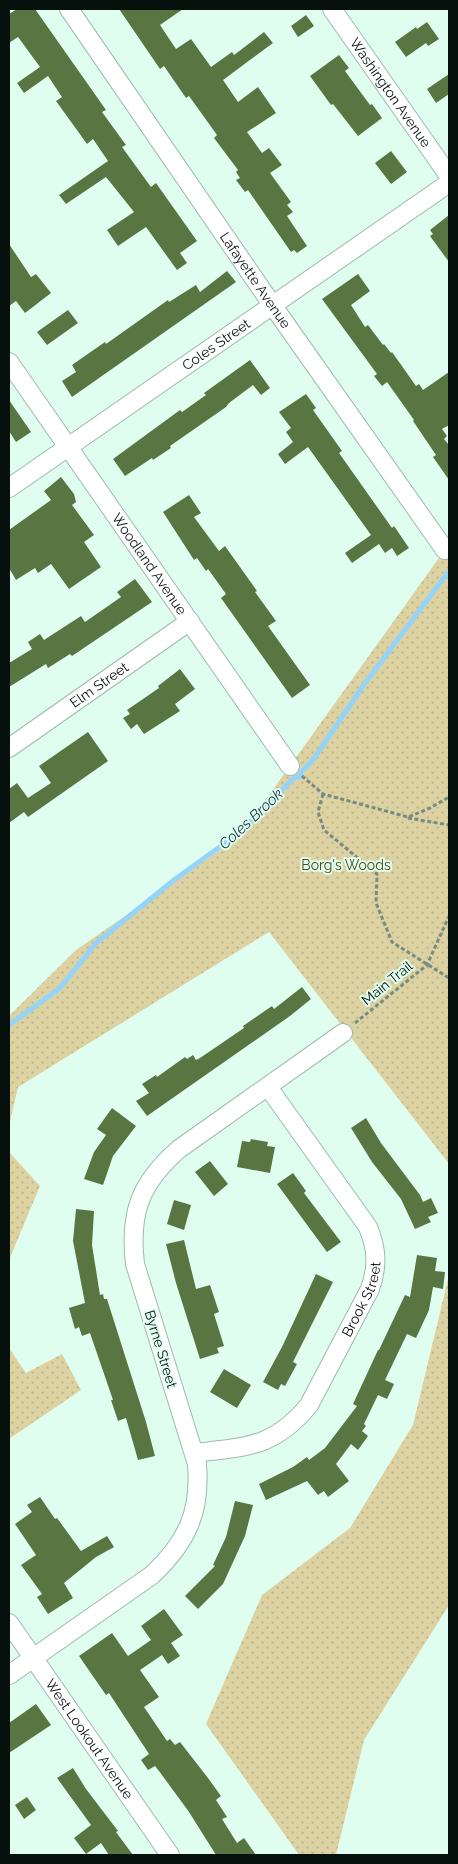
<svg xmlns="http://www.w3.org/2000/svg" width="458" height="1864" font-family="Raleway,sans-serif">
<style>
.park{fill:url(#park-dots)}
.lines{fill:none;stroke-linecap:round;stroke-linejoin:round}
.stream{stroke:#94d4fa;stroke-width:5}
.building{fill:#597642}
.minor-casing{stroke:#9dbaad;stroke-width:20}
.path{stroke:#778b82;stroke-width:3;stroke-dasharray:4 2.5;stroke-linecap:butt}
.minor{stroke:#fff;stroke-width:18}
.labels{text-anchor:middle;stroke-width:4;stroke-linejoin:round;paint-order:stroke}
.street-label{font-size:14px;fill:#06100c;stroke:#e0fef0}
.park-label{font-size:14px;fill:#514716;stroke:#e0fef0}
.water-label{font-size:15px;font-style:italic;fill:#163343;stroke:#e0fef0}
</style>
<defs>
<pattern id="park-dots" width="8" height="8" patternUnits="userSpaceOnUse" patternTransform="scale(1.25)"><rect width="8" height="8" fill="#dcd2a2"/><path d="M2 2h.1M6 6h.1" fill="none" stroke="#bbb38a" stroke-width="1.8" stroke-linecap="round"/></pattern>
</defs>
<rect width="100%" height="100%" fill="#e0fef0"/>
<path class="park" d="M449 544V1164L269 932 18 1087 9 1126V1016L76 950 239 837Z
M9 1152 40 1186 9 1260Z
M449 1275V1605L364 1740 336 1855H299L206 1724 262 1595 350 1528 413 1425Z
M9 1348 26 1373 62 1354 81 1390 9 1439Z"/>
<g class="lines">
<path class="stream" d="M9 1025 60 988 96 943 174 880 239 833 295 777H300L301 772 313 760 363 686 449 571"/>
</g>
<path class="building" d="M17 9H35L106 110 102 112 126 145 122 147 151 187 156 183 197 241 180 253 187 263 177 270 146 227 118 246 107 230 134 212 106 177 66 204 59 195 108 161 93 139 87 144 56 101 62 97 48 76 24 93 17 83 40 67 18 37 9 43V14Z
M119 9H183L160 25 176 49 191 39 211 67 232 52 234 55 264 32 273 43 223 80 238 102 258 87 276 113 247 132 262 153 269 148 282 165 270 173 291 202 287 205 293 212 287 216 307 246 297 253 294 250 291 252 248 190 245 192 236 180 240 178 236 172 238 170 214 138 217 135 189 96 186 98 164 66 160 69Z
M306 15 314 26 298 37 291 26Z
M427 22 439 39 428 46 426 43 406 57 395 42 416 27 417 29Z
M339 55 349 68 345 71 370 105 372 104 382 118 358 136 333 104 331 105 310 76Z
M449 74V94L436 103 427 89Z
M391 151 407 172 391 184 375 163Z
M449 215V262L430 236 433 234 430 230Z
M9 244 31 277 36 274 51 293 25 313 16 301 9 306Z
M227 271 236 282 72 397 62 381 76 372 72 365 105 342 106 344 168 300 169 302 196 285 200 292Z
M358 274 370 291 351 305 365 327 368 325 383 345 384 344 391 353 392 352 416 386 419 384 423 390 449 372V425L442 429 447 436 444 439 449 445V480L433 457 436 455 413 421 414 420 387 382 382 386 374 376 377 374 322 299Z
M68 310 78 323 47 345 37 332Z
M250 360 270 388 261 395 253 385 229 403 226 407 170 446 171 448 153 460 152 458 125 476 113 459 180 410 182 412 206 395 204 393Z
M306 394 316 408 313 410 342 451 339 453 392 528 394 526 409 548 397 556 392 548 385 553 379 544 352 563 345 553 371 535 308 447 285 464 278 454 293 442 286 432 291 428 279 412Z
M9 400 31 432 16 442 9 431Z
M61 477 74 494 76 502 72 505 94 535 84 542 101 567 69 589 51 564 38 573 35 568 16 580 9 568V530L51 500 44 491Z
M189 495 201 513 194 517 219 551 225 546 257 591 255 592 276 621 268 626 310 685 292 698 221 598 226 594 208 569 206 571 197 558 194 560 163 512Z
M135 579 152 602 72 656 70 654 48 668 46 664 9 687V663L32 649 28 642 40 634 44 640 81 616 85 622 121 597 117 592Z
M180 669 195 689 175 704 180 711 144 734 137 724 131 729 123 718 130 714 127 710 159 688 158 686Z
M88 732 108 761 28 817 24 812 9 823V789L17 783 28 798 51 783 39 766Z
M302 987 311 999 290 1016 147 1116 136 1101 149 1093 142 1084 156 1075 157 1077 185 1057 187 1059 193 1055 196 1060 200 1058 244 1028 243 1026 272 1006 274 1009Z
M112 1108 136 1126 113 1156 103 1185 84 1179 94 1152 106 1135 97 1129Z
M366 1118 381 1143 420 1195 423 1202 431 1198 438 1213 428 1217 431 1222 415 1229 401 1199 372 1162 351 1128Z
M251 1139 268 1142 267 1146 275 1147 270 1173 237 1167 242 1141 250 1142Z
M210 1161 228 1184 214 1196 195 1172Z
M293 1173 306 1191 304 1193 341 1242 327 1252 277 1184Z
M174 1200 191 1205 184 1230 167 1224Z
M76 1209 94 1211 92 1245 100 1295 103 1294 104 1299H107L146 1422 155 1456 138 1460 126 1418 118 1421 111 1400H113L90 1333 82 1336 79 1327 75 1329 69 1308 85 1303 73 1241Z
M184 1240 196 1289 210 1285 219 1312 214 1314 224 1346 217 1348 219 1353 200 1359 176 1283 166 1244Z
M417 1255 437 1258 435 1271 445 1272 443 1289 433 1287 429 1310 416 1338 407 1334 385 1380 394 1384 387 1399 378 1395 364 1424 366 1426 362 1431 368 1436 358 1450 351 1444 336 1464 349 1481 328 1497 324 1491 318 1495 307 1481 266 1500 259 1484 293 1467 307 1457 309 1460 325 1448 357 1406 353 1404 378 1350H379L405 1295 410 1297Z
M316 1274 333 1282 293 1362 297 1364 285 1386 281 1384 278 1390 263 1382 282 1347Z
M224 1369 251 1385 237 1408 210 1392Z
M40 1497 55 1519 57 1518 81 1551 107 1536 114 1547 96 1557 64 1583 73 1598 48 1614 37 1597 42 1594 21 1565 36 1555 15 1524 32 1512 27 1505Z
M235 1501 253 1505 245 1536 223 1584 198 1609 185 1596 215 1566 213 1565 226 1537Z
M164 1609 183 1635 171 1643 180 1656 168 1664 162 1655 140 1670 159 1697 144 1707 167 1741 170 1739 175 1745 180 1742 208 1778 221 1796 216 1800 227 1817 222 1819 237 1843 244 1838 256 1855H216L189 1812 159 1771 155 1766 148 1770 141 1760 149 1754 109 1693 106 1695 79 1656 112 1633 128 1656 151 1640 141 1626Z
M36 1704 51 1725 9 1753V1723Z
M73 1768 86 1789 118 1831 116 1832 133 1855H109L101 1843 86 1854 74 1838 91 1825 57 1778Z
M27 1797 36 1810 24 1819 15 1805Z"/>
<g class="lines">
<defs>
<g id="minor">
<path id="s1" d="M69 9 273 306 445 550"/>
<path id="s2" d="M332 9 449 176"/>
<path id="s3" d="M9 362 290 766"/>
<path id="s4" d="M9 488 449 183"/>
<path id="s5" d="M9 748 190 621"/>
<path id="s6" d="M194 1453C245 1447 274 1448 309 1405L370 1289C378 1266 377 1249 368 1227L268 1087"/>
<path id="s7" d="M9 1623 170 1855"/>
<path d="M9 1675 152 1575C187 1542 201 1512 197 1464L135 1264C129 1213 140 1183 179 1149L343 1033"/>
</g>
</defs>
<use href="#minor" class="minor-casing"/>
<path class="path" d="M302 776 323 794 408 817 430 808 449 797
M323 794 318 812 324 830 377 874 376 903 392 942 449 978
M408 818 449 825
M355 1023 427 965 449 916"/>
<use href="#minor" class="minor"/>
</g>
<g class="labels">
<g class="street-label">
<text dy="5" stroke="none"><textPath href="#s2" startOffset="102">Washington Avenue</textPath></text>
<text dy="5" stroke="none"><textPath href="#s1" startOffset="329">Lafayette Avenue</textPath></text>
<text dy="5" stroke="none"><textPath href="#s4" startOffset="252">Coles Street</textPath></text>
<text dy="5" stroke="none"><textPath href="#s3" startOffset="246">Woodland Avenue</textPath></text>
<text dy="5" stroke="none"><textPath href="#s5" startOffset="110">Elm Street</textPath></text>
<text transform="translate(387 983) rotate(-39)" y="5">Main Trail</text>
<text dy="5" stroke="none"><textPath href="#s6" startOffset="248">Brook Street</textPath></text>
<text transform="translate(161 1349) rotate(73)" y="5">Byrne Street</text>
<text dy="5" stroke="none"><textPath href="#s7" startOffset="141">West Lookout Avenue</textPath></text>
</g>
<g class="park-label">
<text x="346" y="870">Borg's Woods</text>
</g>
<g class="water-label">
<text transform="translate(251 819) rotate(-43)" y="5">Coles Brook</text>
</g>
</g>
<rect width="458" height="1864" fill="none" stroke="#06100c" stroke-width="20"/>
</svg>
